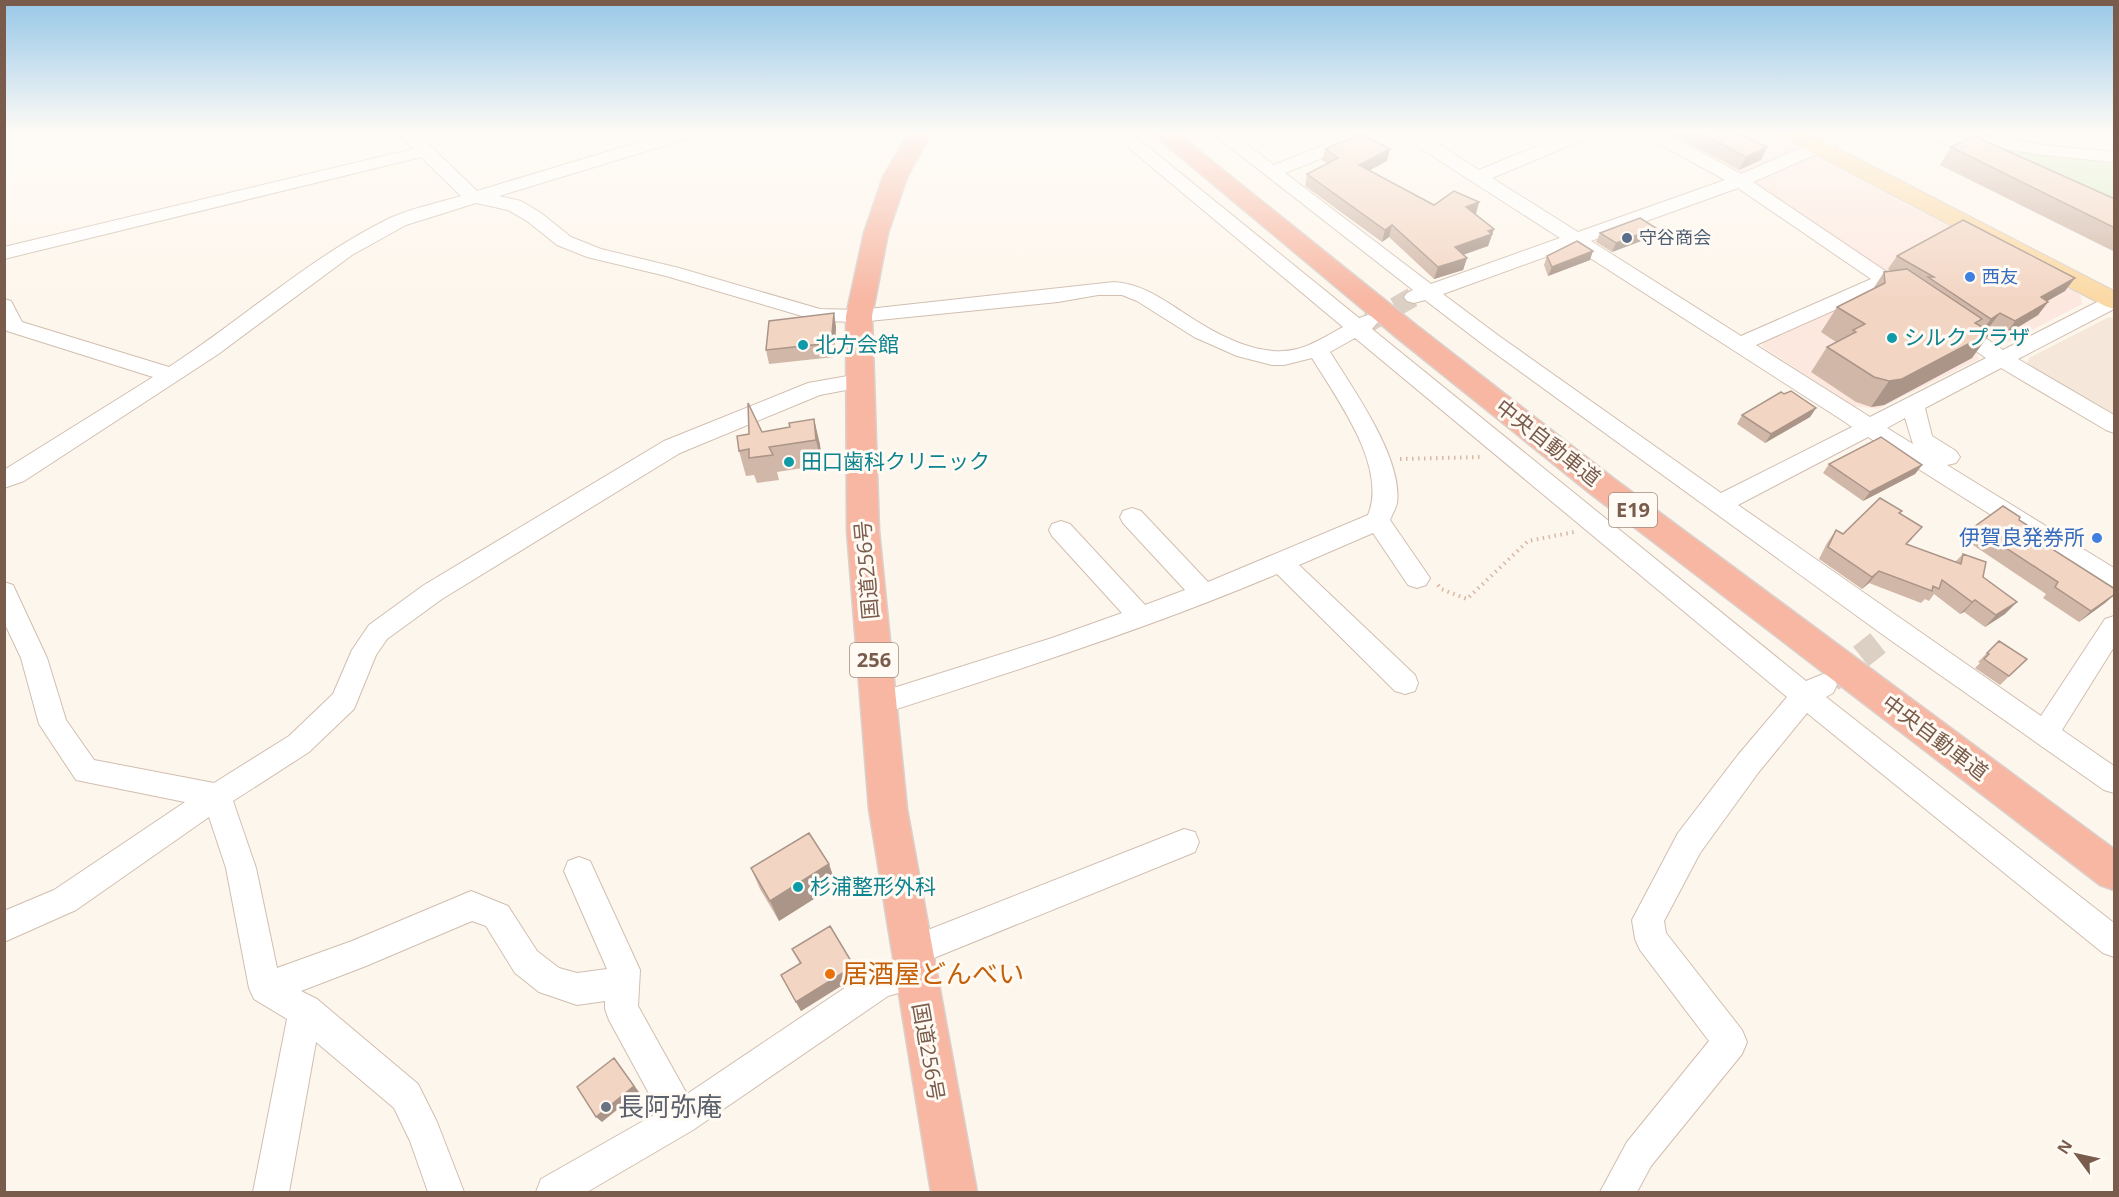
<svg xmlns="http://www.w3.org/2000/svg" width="2119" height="1197" font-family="'Open Sans','Noto Sans JP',sans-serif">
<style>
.residential{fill:#f5e8da}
.commercial{fill:#fde8e0}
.green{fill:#d8ecc9}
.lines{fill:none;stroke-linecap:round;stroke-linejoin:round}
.minor-tunnel-far1{stroke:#dcd0c4;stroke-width:20;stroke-dasharray:20 10;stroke-linecap:butt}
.minor-tunnel{stroke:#dcd0c4;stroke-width:25;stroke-dasharray:25 13;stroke-linecap:butt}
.minor-casing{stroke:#d1beb0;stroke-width:2}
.major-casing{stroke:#dad1cd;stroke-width:2}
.highway-casing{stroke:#dad1cd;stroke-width:3}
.path{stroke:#d9b8a5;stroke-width:4;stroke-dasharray:1.5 4.5;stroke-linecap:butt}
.minor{fill:#fff;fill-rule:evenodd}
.major{fill:#fbd9a5;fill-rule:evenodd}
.highway{fill:#f7b7a3;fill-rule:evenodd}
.wall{fill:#d1b7a8}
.shaded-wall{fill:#aa9588}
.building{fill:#f3d5c3;stroke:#aa9588;stroke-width:1.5}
.service-dot{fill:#5c6f8a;stroke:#fffaf3;stroke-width:2}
.shop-dot{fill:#3f7fe0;stroke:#fffaf3;stroke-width:2}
.culture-dot{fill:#0f9aa8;stroke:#fffaf3;stroke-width:2}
.food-dot{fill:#e8710a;stroke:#fffaf3;stroke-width:2}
.worship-dot{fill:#6b7280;stroke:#fffaf3;stroke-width:2}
.labels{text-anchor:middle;stroke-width:6;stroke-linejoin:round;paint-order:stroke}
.far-service-label{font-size:18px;fill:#4e5e75;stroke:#fffaf3;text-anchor:start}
.far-shop-label{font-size:18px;fill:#366cbe;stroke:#fffaf3;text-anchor:start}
.shield{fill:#fffaf3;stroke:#a28b7f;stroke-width:1.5}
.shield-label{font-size:20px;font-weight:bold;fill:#7a5c4d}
.culture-label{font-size:21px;fill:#0d838f;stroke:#fffaf3;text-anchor:start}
.street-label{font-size:21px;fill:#7a5c4d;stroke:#fffaf3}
.shop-label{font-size:21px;fill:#366cbe;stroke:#fffaf3;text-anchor:end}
.near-food-label{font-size:26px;fill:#c56008;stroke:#fffaf3;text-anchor:start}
.near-worship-label{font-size:26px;fill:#5b616d;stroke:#fffaf3;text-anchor:start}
</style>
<rect width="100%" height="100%" fill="#fdf6ec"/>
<path class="residential" d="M2109 317 2114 318V415L2027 365 2029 358Z"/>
<path class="commercial" d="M1661 133H1772L1801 149 1743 174 1731 172Z
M1812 155 2075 291 2081 296 2082 304 2009 342 1983 338 1756 183 1757 180Z
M1882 290 1975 350 1979 359 1878 409 1854 406 1763 347 1762 342Z"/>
<path class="green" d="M1981 146 2114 163V210Z"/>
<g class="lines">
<path class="minor-tunnel-far1" d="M1369 322 1413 297"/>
<path class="minor-tunnel" d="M1831 680 1878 643"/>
<defs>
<path id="minor" d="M398 133H417L477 191 669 133H696L693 137 499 196 521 201 541 213 571 237 601 249 679 268 820 309 859 310 1114 282C1141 284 1159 297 1181 311 1212 332 1258 359 1297 349 1313 345 1328 335 1343 327L1111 133H1131L1359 318 1368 315 1375 317 1378 322 1372 329 1806 681 1823 674 1833 677 1837 685 1833 693 1826 697 2114 923V957L2103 953 1807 713 1758 773 1700 853 1664 921 1666 933 1742 1030 1747 1042 1742 1054 1651 1166 1637 1192H1600L1627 1142 1709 1041 1640 950 1635 939 1632 920 1678 833 1738 755 1787 697 1355 338 1330 352C1353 389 1403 458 1397 503 1396 508 1392 515 1390 520L1430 578 1426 585 1417 588 1408 585 1373 533 1299 565 1415 675 1418 683 1415 691 1405 694 1395 691 1277 574C1147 629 1012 672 878 715L868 712 864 704 868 696 1052 638 1122 613 1052 536 1049 530 1052 524 1061 521 1070 524 1145 605 1185 590 1123 523 1120 517 1123 511 1132 508 1141 511 1208 582 1368 515C1388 467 1337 399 1312 358L1284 365H1272L1237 356 1194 337 1137 301 1122 295H1098L1058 302 859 322 819 321 666 276 587 257 557 245 527 221 508 210 476 203 406 225 352 255 217 355 24 481 4 488V470L153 377 7 331 4 327V299L11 301 22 322 169 367C243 319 310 257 390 218 412 208 438 203 461 196L421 157 4 259V247L413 149Z
M1212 133H1232L1274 165 1354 133H1378L1375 137 1285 173 1431 284 1560 238 1403 137 1400 133H1421L1479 170 1569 133H1593L1590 137 1492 178 1578 232 1725 180 1647 137 1644 133H1666L1741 174 1823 138H1835L1838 142 1835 146 1753 182 1915 291 1918 295 1915 299C1902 303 1895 295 1884 288L1756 345 1870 417 1986 358 1947 331 1944 326 1947 321 1954 319 1961 321 2003 350 2107 297 2114 295V309L2018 359 2114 415V433L2106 430 2001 368 1925 408 1932 436 1956 451 1960 457 1956 463 1947 465 2114 568V590L2105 587 1868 437 1738 505 2041 716 2105 619 2114 616V647L2062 730 2114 766V793L2104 790 1886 637 1485 346 1425 300 1414 303 1407 301 1404 297 1407 293 1413 290ZM1738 188 1871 279 1741 336 1591 241ZM1573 247 1845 422 1852 427 1721 493 1499 336 1443 294ZM1905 418 1913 444 1887 428Z
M1918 133H1945L1961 138 1963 134 1970 133 2044 145 2114 152V162L2044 155 1979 145 1996 153 1999 157 1996 161H1984L1957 148 1921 137Z
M859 374 867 376 870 381 867 386 820 395 680 453 442 599 387 639 376 655 354 709 309 752 233 801 256 868 277 968 352 941 471 891 508 906 537 951 559 968 577 973 607 969 564 871 568 861 579 857 590 861 635 959 640 970 638 1006 687 1094 870 971 899 962 895 952 900 941 1184 829 1195 832 1199 842 1195 852 924 962 930 974 925 985 888 996 693 1130 587 1192H536L541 1179 659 1112 609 1020 605 1009V1001L577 1005 539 992 515 973 486 926 472 921 366 966 301 991 317 999 418 1084 437 1122 464 1192H428L410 1141 394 1108 316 1042 289 1192H253L287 1019 254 999 249 988 226 868 209 817 76 910 4 942V911L54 890 185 802 76 780 39 724 21 658 4 622V582L13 585 47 658 66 720 94 760 214 783 289 736 333 694 352 650 369 625 424 585 664 441 808 383Z"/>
<path id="major" d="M1781 133H1808L2114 291V309L2105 306 1784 138Z"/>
<path id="highway" d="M909 133H931L907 177 888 233 872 316 879 531 907 809 977 1192H931L869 809 847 531 846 316 864 233 883 177Z
M1152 133H1177L1416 325 1613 478 2114 849V890L2100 885 1591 494 1396 337Z"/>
</defs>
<use href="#minor" class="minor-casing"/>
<use href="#major" class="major-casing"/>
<use href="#highway" class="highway-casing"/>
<path class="path" d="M1400 459 1483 457
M1438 585 1441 589 1467 599 1528 541 1574 532"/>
<use href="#minor" class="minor"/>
<use href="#major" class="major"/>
<use href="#highway" class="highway"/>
</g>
<path class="wall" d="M1671 133H1738L1767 147 1761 160 1739 170Z
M1951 147 2115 199V252L1940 165Z
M1325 149 1387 161 1369 170 1434 205 1476 214 1494 229 1488 246 1463 255 1467 258 1463 270 1434 279 1389 237 1382 242 1305 186 1307 174 1327 164 1322 160Z
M1656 228 1652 237 1612 252 1596 242 1600 233Z
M1547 256 1590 260 1548 276 1544 265Z
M1897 256 2065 291 2047 301 2048 302 2038 315 2005 335 1990 326 1985 329 1972 358 1884 405 1871 407 1856 402 1811 372 1827 347 1836 342 1821 332 1837 307 1873 289 1884 272 1891 271 1888 269Z
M836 327 834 357 769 364 766 350Z
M1784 394 1816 408 1810 417 1765 443 1737 424 1742 415Z
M814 419 820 445 822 465 777 472 779 480 757 483 754 475 746 476 739 451 762 432 790 427Z
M1829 464 1922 465 1915 474 1863 501 1823 473Z
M1899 514 1912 539 1907 544 1955 562 1963 554 1983 577 2005 614 1985 627 1964 612 1960 614 1934 594 1929 601 1925 599 1921 603 1869 583 1862 589 1819 559 1827 543 1836 530 1843 534Z
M2019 520 2030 527 2026 531 2115 594 2105 603 2079 622 2043 598 2046 594 1964 539 1974 527Z
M1999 641 2027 659 2000 685 1975 668 1980 663 1978 662Z
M829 864 836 885 779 921 760 889 751 868Z
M792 949 854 966 857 976 801 1011 781 975 800 964Z"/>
<path class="shaded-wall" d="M1767 147 1761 160 1739 170 1746 157Z
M1390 149 1387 161 1357 177 1359 165Z
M1479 202 1476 214 1463 219 1466 207Z
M1392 225 1389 237 1382 242 1385 230Z
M1656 228 1652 237 1612 252 1616 243Z
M1494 229 1488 246 1451 259 1455 247Z
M1593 251 1590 260 1548 276 1552 267Z
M1467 258 1463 270 1434 279 1438 267Z
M2075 278 2065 291 2030 311 2041 297Z
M2048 302 2038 315 2005 335 2015 321Z
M834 313 836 327 834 357 831 343Z
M2000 313 1990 326 1981 332 1991 319Z
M1991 332 1972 358 1884 405 1871 407 1889 381Z
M1816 408 1810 417 1765 443 1771 434Z
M814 419 820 445 822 465 816 440Z
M1922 465 1915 474 1863 501 1870 492Z
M1879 571 1869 583 1862 589 1872 577Z
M2115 594 2105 603 2079 622 2091 611Z
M1975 600 1964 612 1960 614 1972 602Z
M2017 602 2005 614 1985 627 1996 615Z
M829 864 836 885 779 921 770 901Z
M854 966 857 976 801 1011 796 1002Z
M614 1058 639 1092 602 1122 596 1117Z"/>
<path class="building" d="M1701 133H1738L1767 147 1746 157Z
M1361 134 1390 149 1359 165 1434 205 1454 191 1479 202 1466 207 1494 229 1488 231 1492 234 1455 247 1467 258 1438 267 1392 225 1385 230 1307 174 1338 158 1325 149Z
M1974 136 2115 199V228L1951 147Z
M1640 218 1656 228 1616 243 1600 233Z
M1963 220 2075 278 2041 297 2048 302 2015 321 2000 313 1991 319 1928 277H1934L1897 256Z
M1577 241 1593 251 1552 267 1547 256Z
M1907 269 1982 319 1975 323 1991 332 1902 379 1889 381 1874 377 1827 347 1856 332 1853 330 1865 324 1837 307 1885 283 1884 272Z
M834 313 831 343 766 350 769 321Z
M1791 391 1816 408 1771 434 1742 415 1781 392 1784 394Z
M748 403 762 432 790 427 789 423 814 419 816 440 769 447 773 455 749 458V449L739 451 737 436 749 434Z
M1881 437 1922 465 1870 492 1829 464Z
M1880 498 1902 511 1899 513 1922 527 1906 544 1961 564 1963 554 1986 562 1983 577 2017 602 1996 615 1975 600 1972 602 1942 580 1939 589 1933 586 1932 591 1879 571 1872 577 1828 547 1836 530 1843 534Z
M2003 506 2020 517 2019 520 2030 527 2024 531 2115 589V594L2091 611 2055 587 2058 582 1974 527Z
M1999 641 2027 659 2009 676 1984 659 1989 654 1987 653Z
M809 833 829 864 770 901 751 868Z
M830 926 854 966 796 1002 781 975 801 963 792 949Z
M614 1058 634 1086 596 1117 577 1087Z"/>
<linearGradient id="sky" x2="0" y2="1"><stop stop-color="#97c7e8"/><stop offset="0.44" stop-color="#fefbf6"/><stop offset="1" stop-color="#fefbf6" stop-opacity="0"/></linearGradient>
<rect width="2119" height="300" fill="url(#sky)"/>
<circle class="service-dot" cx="1627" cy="238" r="6"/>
<g class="shop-dot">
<circle cx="1970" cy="277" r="6"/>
<circle cx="2097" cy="538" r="6"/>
</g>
<g class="culture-dot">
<circle cx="1892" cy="338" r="6"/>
<circle cx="803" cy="345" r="6"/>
<circle cx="789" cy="462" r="6"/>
<circle cx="798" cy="887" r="6"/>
</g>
<circle class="food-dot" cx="830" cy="974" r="6"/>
<circle class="worship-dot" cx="606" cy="1107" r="6"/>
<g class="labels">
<g class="far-service-label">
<text x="1639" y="244">守谷商会</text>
</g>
<g class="far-shop-label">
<text x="1982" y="283">西友</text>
</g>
<g class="shield">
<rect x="1609" y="493" width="48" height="34" rx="4.5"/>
<rect x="850" y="643" width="48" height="34" rx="4.5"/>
</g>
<g class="shield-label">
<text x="1633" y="517">E19</text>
<text x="874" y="667">256</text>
</g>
<g class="culture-label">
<text x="1904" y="345">シルクプラザ</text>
<text x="815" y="352">北方会館</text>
<text x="801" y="469">田口歯科クリニック</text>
<text x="810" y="894">杉浦整形外科</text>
</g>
<g class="street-label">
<text transform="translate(1548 443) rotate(38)" y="7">中央自動車道</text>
<text transform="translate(867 570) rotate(-95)" y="7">国道256号</text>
<text transform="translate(1935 738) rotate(37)" y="7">中央自動車道</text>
<text transform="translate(928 1052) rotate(80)" y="7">国道256号</text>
</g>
<g class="shop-label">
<text x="2085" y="545">伊賀良発券所</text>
</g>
<g class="near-food-label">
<text x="842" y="983">居酒屋どんべい</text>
</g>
<g class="near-worship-label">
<text x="618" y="1116">長阿弥庵</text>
</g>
</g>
<rect width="2119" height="1197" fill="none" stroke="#7a5c4d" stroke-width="12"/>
<g transform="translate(2077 1155) rotate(303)" stroke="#fffaf3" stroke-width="4.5" paint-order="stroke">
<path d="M0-4.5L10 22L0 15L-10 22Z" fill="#7a5c4d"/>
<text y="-9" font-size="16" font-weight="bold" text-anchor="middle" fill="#7a5c4d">N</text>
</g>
</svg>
